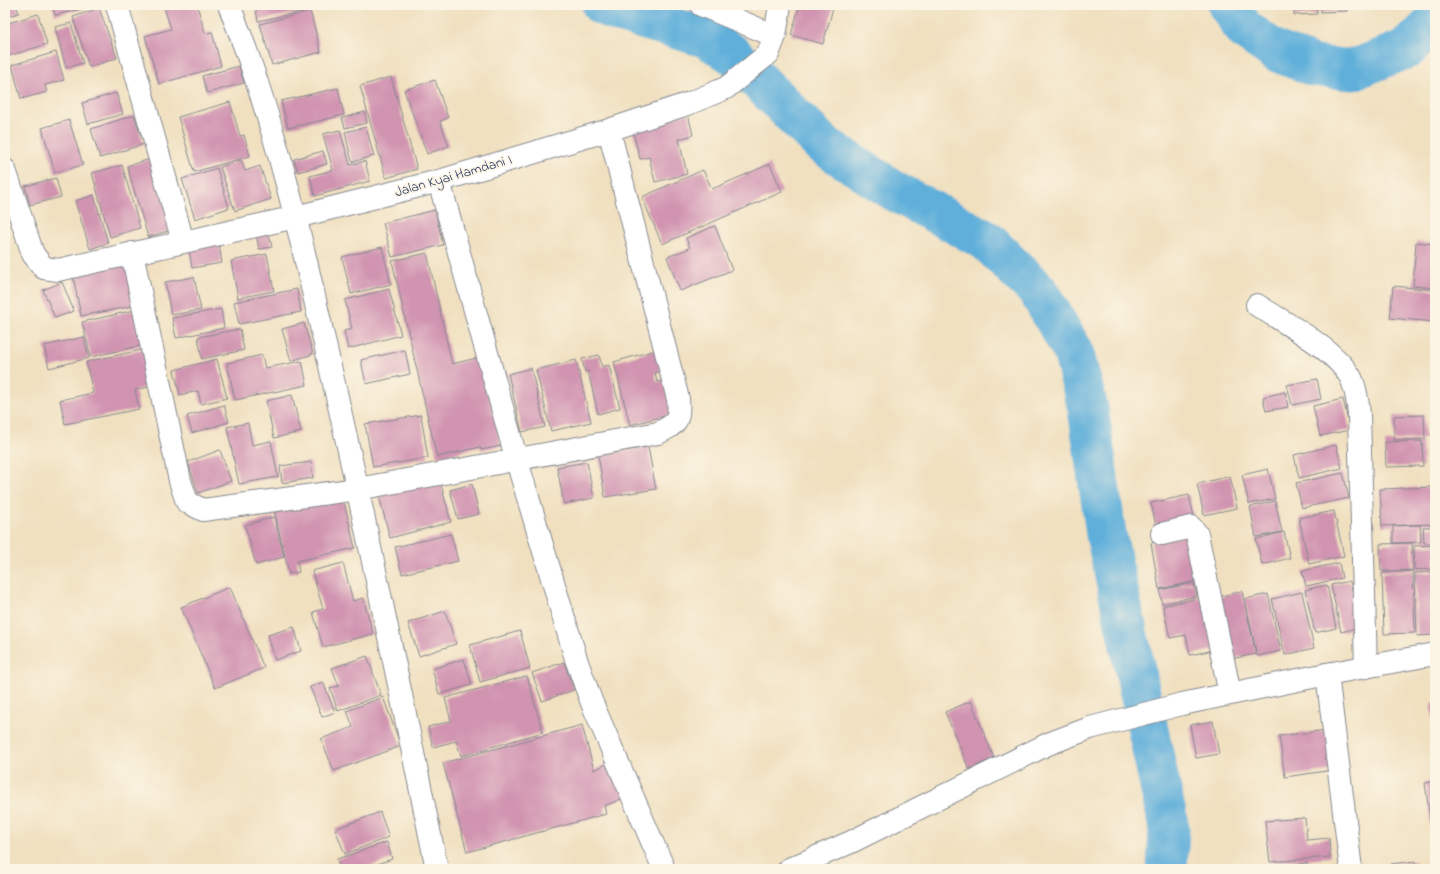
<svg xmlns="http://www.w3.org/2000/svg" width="1440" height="874" font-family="'Indie Flower',sans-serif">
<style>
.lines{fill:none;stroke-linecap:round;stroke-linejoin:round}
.river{stroke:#5fafda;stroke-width:41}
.building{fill:#d093b0}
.minor-casing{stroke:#86888f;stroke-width:24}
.tertiary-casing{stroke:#86888f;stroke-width:24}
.minor{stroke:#fff;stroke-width:22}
.tertiary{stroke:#fff;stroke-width:22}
.labels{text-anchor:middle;stroke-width:3.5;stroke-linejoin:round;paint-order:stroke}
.street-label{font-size:14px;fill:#1b2f5e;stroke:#fcf5e5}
</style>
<rect width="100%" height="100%" fill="#fcf5e5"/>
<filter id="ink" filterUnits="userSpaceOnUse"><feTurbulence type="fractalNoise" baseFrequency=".025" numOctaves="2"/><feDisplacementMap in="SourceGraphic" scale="8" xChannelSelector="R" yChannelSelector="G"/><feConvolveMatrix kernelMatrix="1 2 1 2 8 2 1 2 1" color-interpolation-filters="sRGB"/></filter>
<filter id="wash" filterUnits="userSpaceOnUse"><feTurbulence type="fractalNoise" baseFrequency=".012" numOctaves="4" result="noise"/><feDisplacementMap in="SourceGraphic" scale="16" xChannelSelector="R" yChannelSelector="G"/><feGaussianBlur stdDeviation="0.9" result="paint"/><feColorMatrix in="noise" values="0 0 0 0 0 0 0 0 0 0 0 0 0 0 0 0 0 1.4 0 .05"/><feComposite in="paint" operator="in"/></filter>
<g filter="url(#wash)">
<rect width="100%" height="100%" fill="#f0e0c0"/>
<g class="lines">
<path class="river" d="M602 5 615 11 705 37 732 54 822 144 893 190 987 241 1038 291 1073 351 1088 408 1106 534 1169 828 1167 869
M1228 5 1244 29 1275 51 1314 66 1353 70 1408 48 1435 22"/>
</g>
<g id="blocks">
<path class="building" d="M5 5H16L19 13 5 17Z
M52 5H94L95 6 55 15Z
M170 5H197L205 33 212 32 221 66 159 84 145 36 171 29 164 7Z
M255 5H328V6L258 21Z
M800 5H824L833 8 823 44 791 35Z
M1294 5H1317V14L1294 15Z
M1321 5H1347V11L1321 12Z
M99 8 117 58 89 67 73 17Z
M310 11 321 52 272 65 260 24Z
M38 14 47 44 5 57V24Z
M71 23 83 63 66 68 55 27Z
M56 52 64 80 45 85 47 92 21 99 12 65Z
M239 66 244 83 207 93 202 76Z
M391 77 417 169 386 178 360 86Z
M435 80 448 118 440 121 449 146 427 154 404 90Z
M338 88 344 115 288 128 281 101Z
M116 93 123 114 88 124 82 103Z
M230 102 240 136 244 135 250 156 194 172 178 117Z
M365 112 367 123 345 128 342 118Z
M688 114 693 135 679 139 687 174 655 182 649 157 640 159 632 128Z
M134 115 144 144 100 158 91 129Z
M69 120 83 165 55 173 42 128Z
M366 127 374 156 352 162 345 132Z
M340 130 350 165 365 161 370 181 315 196 310 176 333 170 323 134Z
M323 151 327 164 298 172 294 159Z
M154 158 175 229 148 237 127 166Z
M241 160 245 171 260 166 271 199 235 211 220 167Z
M770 164 782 192 662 244 642 197 703 170 712 189Z
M122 165 140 228 110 237 92 173Z
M217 168 229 208 195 219 182 179Z
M56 178 61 197 30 205 25 186Z
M94 195 108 243 90 249 75 201Z
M435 210 443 245 392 257 383 223Z
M267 226 272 247 259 249 255 228Z
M715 226 732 270 680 291 667 257 690 248 686 238Z
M218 237 222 263 192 268 188 243Z
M1416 242 1435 244V288L1413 286Z
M382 247 391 284 351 294 342 257Z
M427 253 452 364 481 357 501 446 481 450 480 447 437 457 392 261Z
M267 254 274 291 238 298 231 261Z
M129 260 138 305 81 316 72 271Z
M194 277 201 310 171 315 165 282Z
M62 282 74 311 55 318 43 290Z
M1393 286 1435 290V322L1390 318Z
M297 289 301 312 239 324 234 302Z
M389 289 401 335 348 349 344 331 352 329 345 300Z
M221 309 224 328 176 338 172 318Z
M135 310 143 345 91 357 82 322Z
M304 323 313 354 291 361 282 329Z
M240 329 244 350 202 359 198 337Z
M84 337 89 358 49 368 44 346Z
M150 348 158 385 135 390 139 409 65 424 60 400 93 393 86 362Z
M405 350 410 374 366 384 361 360Z
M656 350 661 371 655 373 657 382 663 380 672 414 630 425 614 362Z
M262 355 265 368 302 361 307 385 235 400 227 363Z
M599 355 602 367 609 365 620 408 598 414 588 371 585 372 582 359Z
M217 359 227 398 201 404 198 391 180 395 174 370Z
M576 360 591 422 551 431 536 370Z
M531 368 545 427 522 432 508 374Z
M1317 379 1321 399 1292 405 1287 385Z
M1285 392 1288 407 1266 411 1263 397Z
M292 395 301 432 274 438 266 401Z
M1343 399 1350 430 1320 436 1313 406Z
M224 405 229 422 192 433 187 416Z
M421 415 428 458 373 467 365 424Z
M1424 415 1425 439 1394 440V416Z
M248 423 252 445 271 441 278 477 239 484 227 427Z
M1422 441 1423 466 1386 467 1385 442Z
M1336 445 1342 468 1299 478 1294 455Z
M648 447 656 489 605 497 598 455Z
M220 450 231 481 198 493 188 462Z
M311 462 313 478 282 483 280 466Z
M587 462 594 498 564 504 557 467Z
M1268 469 1275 499 1249 504 1242 475Z
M1343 473 1349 498 1302 508 1296 483Z
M1230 476 1237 508 1204 515 1197 484Z
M439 477 451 522 390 538 378 492Z
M472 484 479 514 458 519 450 490Z
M1432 487 1433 524 1382 526 1380 489Z
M342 493 355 548 297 561 299 572 289 574 274 509Z
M1189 495 1195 521 1157 530 1151 503Z
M1275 501 1282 532 1256 537 1250 507Z
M1334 511 1344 556 1309 564 1299 518Z
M274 517 284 557 256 565 245 525Z
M1420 525 1421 542 1393 543V526Z
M1423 527H1435V543H1424Z
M1284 532 1290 558 1262 565 1256 539Z
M451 534 458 561 402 574 395 547Z
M1189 535 1202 580 1159 589 1151 543Z
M1412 543 1413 570 1381 571 1380 544Z
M1435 545V569L1415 570 1414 546Z
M343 563 353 601 363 598 373 634 323 647 313 612 323 609 312 571Z
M1339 563 1342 578 1306 586 1302 571Z
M1413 571 1415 633 1384 634 1382 573Z
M1435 572V635L1417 636 1415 573Z
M1350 581 1361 627 1341 632 1331 585Z
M1194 583 1197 596 1162 604 1160 590Z
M1327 585 1336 628 1315 633 1305 590Z
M230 587 264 668 215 688 181 607Z
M1242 591 1256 654 1231 659 1218 597Z
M1302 592 1314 648 1285 655 1272 599Z
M1268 594 1281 651 1257 656 1245 599Z
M1206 596 1218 649 1190 655 1186 635 1170 638 1163 606Z
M445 611 456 644 419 656 408 623Z
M294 627 301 651 275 660 268 635Z
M520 631 530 668 480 682 470 645Z
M367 656 381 695 338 711 330 688 339 686 332 668Z
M464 659 472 685 439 694 432 669Z
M564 662 574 690 542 701 532 673Z
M527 676 543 732 461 756 456 741 433 747 428 727 451 721 445 698Z
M323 682 335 712 322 717 310 687Z
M383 697 401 746 334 771 321 739 353 727 347 711Z
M971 701 994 758 969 769 945 712Z
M1431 703H1435V725H1434Z
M1213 721 1219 754 1196 758 1190 725Z
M582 725 594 770 610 762 626 797 604 806 606 814 467 852 443 763Z
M1327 730 1333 770 1285 777 1279 736Z
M1435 781V833H1432L1425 783Z
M380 812 389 837 345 854 335 829Z
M1305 818 1307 840 1329 838 1330 857 1270 862 1265 821Z
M387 842 392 859 363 869H340L337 859Z
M1415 861 1416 869H1391V864Z
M1307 863 1308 869H1276V868Z"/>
</g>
</g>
<g filter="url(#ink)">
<use href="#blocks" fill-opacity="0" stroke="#86888f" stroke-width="1"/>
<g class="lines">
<defs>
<path id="minor" d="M117 5 183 242
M701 5 775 36
M5 170 33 254 44 268 58 270 296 217 439 181 609 130 690 103 726 88 768 54 775 36 780 5
M439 181 517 461 577 662 592 703 664 869
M132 253 180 481 187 502 203 510 358 489 658 433C677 424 680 420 678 399L609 130
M1257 305C1286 324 1332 347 1350 376 1356 387 1358 403 1359 415L1366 667
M1162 534 1191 527 1197 534 1230 694
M1327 674 1351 869"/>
<path id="tertiary" d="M229 5C275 120 302 241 329 362 368 530 402 700 437 869
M789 869 851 842 1048 744 1090 728 1182 704 1327 674 1435 654"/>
</defs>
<use href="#minor" class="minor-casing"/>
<use href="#tertiary" class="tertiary-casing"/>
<use href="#minor" class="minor"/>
<use href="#tertiary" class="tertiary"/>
</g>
</g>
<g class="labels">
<g class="street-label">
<text transform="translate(453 175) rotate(-16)" y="5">Jalan Kyai Hamdani I</text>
</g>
</g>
<rect width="1440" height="874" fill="none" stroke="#fcf5e5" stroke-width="20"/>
</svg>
